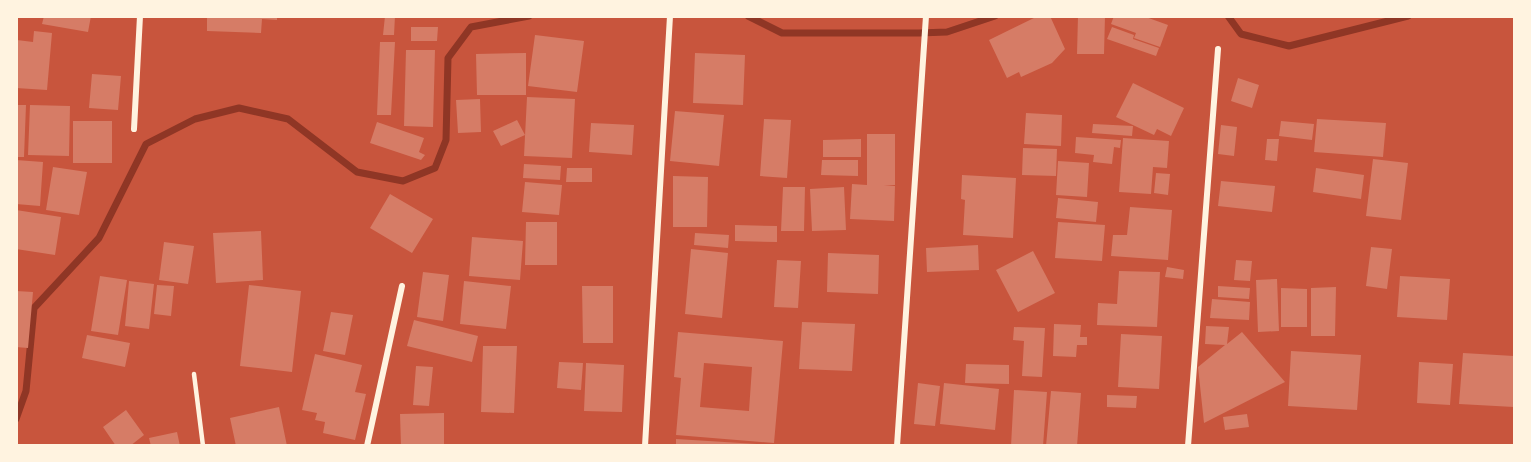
<svg xmlns="http://www.w3.org/2000/svg" width="1531" height="462" font-family="'Golos Text',sans-serif">
<style>
.lines{fill:none;stroke-linecap:round;stroke-linejoin:round}
.stream{stroke:#8f3625;stroke-width:7}
.building{fill:#d67c66;fill-rule:evenodd}
.service{stroke:#fff3e0;stroke-width:4.5}
.minor{stroke:#fff3e0;stroke-width:6}
</style>
<rect width="100%" height="100%" fill="#c8553d"/>
<g class="lines">
<path class="stream" d="M748 16 782 33H919L947 32 995 16
M1228 16 1241 34 1289 46 1408 16
M16 419 26 391 34 308 99 238 146 144 195 119 239 108 288 119 357 172 403 181 435 168 446 140 448 58 471 27 529 16"/>
</g>
<path class="building" d="M44 16H91L88 32 42 24Z
M207 16H277V20L262 19 261 33 207 31Z
M385 16H395L394 35H383Z
M1038 16H1050L1065 49 1052 63 1021 77 1019 72 1007 78 989 40Z
M1078 16H1105L1104 54H1077Z
M1114 16H1143L1168 25 1160 47 1134 38 1136 33 1111 24Z
M411 27H438L437 41H411Z
M1112 27 1134 35 1133 39 1159 48 1156 56 1107 39Z
M34 31 52 33 47 90 16 88 17 40 33 42Z
M535 35 584 41 577 92 528 86Z
M380 42H395L391 115H377Z
M406 50H435L433 127 404 126Z
M526 53V95H477L476 54Z
M695 53 745 55 743 105 693 103Z
M92 74 121 76 118 110 89 108Z
M1238 78 1259 85 1252 108 1231 101Z
M1133 83 1184 108 1171 136 1157 129 1154 135 1116 117Z
M527 97 575 99 572 158 524 156Z
M480 99 481 132 458 133 456 100Z
M16 105H26L24 157H16Z
M30 105 70 106 69 156 28 155Z
M675 111 724 115 719 166 670 161Z
M1026 113 1062 115 1061 146 1024 144Z
M764 119 791 120 787 178 760 176Z
M1317 119 1386 123 1383 157 1314 152Z
M517 120 525 135 501 146 493 131Z
M73 121H112V163H73Z
M1281 121 1314 124 1312 140 1279 136Z
M377 122 424 138 419 152 425 155 421 160 370 143Z
M591 123 634 125 632 155 589 152Z
M1093 124 1133 126 1132 136 1092 133Z
M1221 125 1237 127 1234 156 1218 154Z
M867 134H895V185H884L895 186 894 221 850 219 852 184 867 185Z
M1076 137 1121 140 1120 148 1114 147 1112 164 1093 162 1094 155 1075 153Z
M1123 138 1169 141 1167 168 1153 167 1151 194 1119 192Z
M861 139V157H823V140Z
M1267 139H1279L1277 161 1265 160Z
M1023 148 1057 149 1056 176 1022 175Z
M1373 159 1408 163 1401 220 1366 216Z
M16 160 43 162 40 206 16 204Z
M822 160H858V176L821 175Z
M1058 161 1089 163 1087 197 1056 195Z
M524 164 561 166 560 180 523 178Z
M53 167 87 172 79 215 46 210Z
M567 168H592V182H566Z
M1316 168 1364 175 1361 199 1313 192Z
M1156 173 1170 174 1168 195 1154 193Z
M962 175 1016 178 1013 238 963 235 965 200 961 199Z
M673 176 708 177 707 227H673Z
M1221 181 1275 186 1272 212 1218 206Z
M525 182 562 185 559 215 522 212Z
M783 187H805L804 231H781Z
M844 187 846 230 812 231 810 189Z
M390 194 433 219 412 253 370 228Z
M1058 198 1098 202 1096 222 1056 218Z
M1130 207 1172 210 1168 260 1111 256 1113 235H1127Z
M16 210 61 217 55 255 16 249Z
M526 222H557V265H525Z
M1058 222 1105 225 1102 261 1055 258Z
M735 225 777 226V242L735 241Z
M261 231 263 280 216 283 213 233Z
M695 233 729 235 728 248 694 245Z
M472 237 523 241 520 280 469 276Z
M164 242 194 246 188 284 159 280Z
M978 245 979 270 927 272 926 248Z
M1371 247 1392 249 1387 289 1366 286Z
M691 249 728 253 722 318 685 314Z
M1033 251 1055 293 1018 312 996 270Z
M828 253 879 255 878 294 827 292Z
M777 260 801 261 798 308 774 307Z
M1236 260 1252 261 1250 281 1234 280Z
M1167 267 1184 270 1183 279 1165 277Z
M1119 271 1160 272 1157 327 1097 325 1098 303 1117 304Z
M423 272 449 275 443 321 417 317Z
M100 276 127 280 118 335 91 331Z
M1400 276 1450 279 1447 320 1397 317Z
M1277 279 1279 331 1258 332 1256 280Z
M129 281 154 284 149 329 125 326Z
M464 281 511 286 506 329 460 324Z
M157 285 174 286 171 316 154 314Z
M249 285 301 291 292 372 240 366Z
M582 286H613V343H583Z
M1218 286 1250 288 1249 299 1218 297Z
M1336 287 1335 336H1311V288Z
M1281 288 1307 289V327H1281Z
M16 291 33 292 28 348 16 347Z
M1212 299 1250 302 1249 320 1210 318Z
M331 312 353 315 345 355 323 351Z
M414 320 478 336 472 362 407 346Z
M802 322 855 324 852 371 799 369Z
M1054 324 1081 325 1080 337H1087V345H1077L1076 357 1053 356Z
M1206 326 1229 327 1227 344 1242 332 1285 382 1204 423 1198 367 1225 345 1205 344Z
M1014 327 1045 328 1042 377 1022 376 1024 341 1013 340Z
M678 332 783 341 774 443 676 435 681 378 674 377ZM704 363 752 367 749 411 700 407Z
M1121 334 1162 336 1159 389 1118 387Z
M87 335 130 343 125 367 82 358Z
M483 346H517L514 413 481 412Z
M1291 351 1361 355 1357 410 1288 406Z
M1463 353 1514 356V407L1459 404Z
M315 354 362 365 355 392 366 394 355 440 323 433 325 422 315 420 317 413 302 410Z
M559 362 583 363 581 390 557 388Z
M1419 362 1453 364 1450 405 1417 403Z
M586 363 624 365 622 412 584 411Z
M966 364 1009 365V384L965 383Z
M416 366 433 367 429 406 413 405Z
M918 383 940 386 935 426 914 424Z
M944 383 999 389 995 430 940 424Z
M1014 390 1047 392 1043 446H1011Z
M1051 391 1081 393 1077 446H1046Z
M1107 395 1137 396 1136 408 1107 407Z
M279 407 287 446H236L230 418Z
M126 410 144 435 130 446H116L103 427Z
M444 413V446H401L400 414Z
M1247 414 1249 427 1225 430 1223 417Z
M177 432 180 446H151L149 438Z
M676 439 757 444V446H676Z"/>
<g class="lines">
<path class="service" d="M194 374 203 446"/>
<path class="minor" d="M134 129 140 16
M367 446 402 286
M645 446 670 16
M897 446 926 16
M1188 446 1218 49"/>
</g>
<rect width="1531" height="462" fill="none" stroke="#fff3e0" stroke-width="36"/>
</svg>
